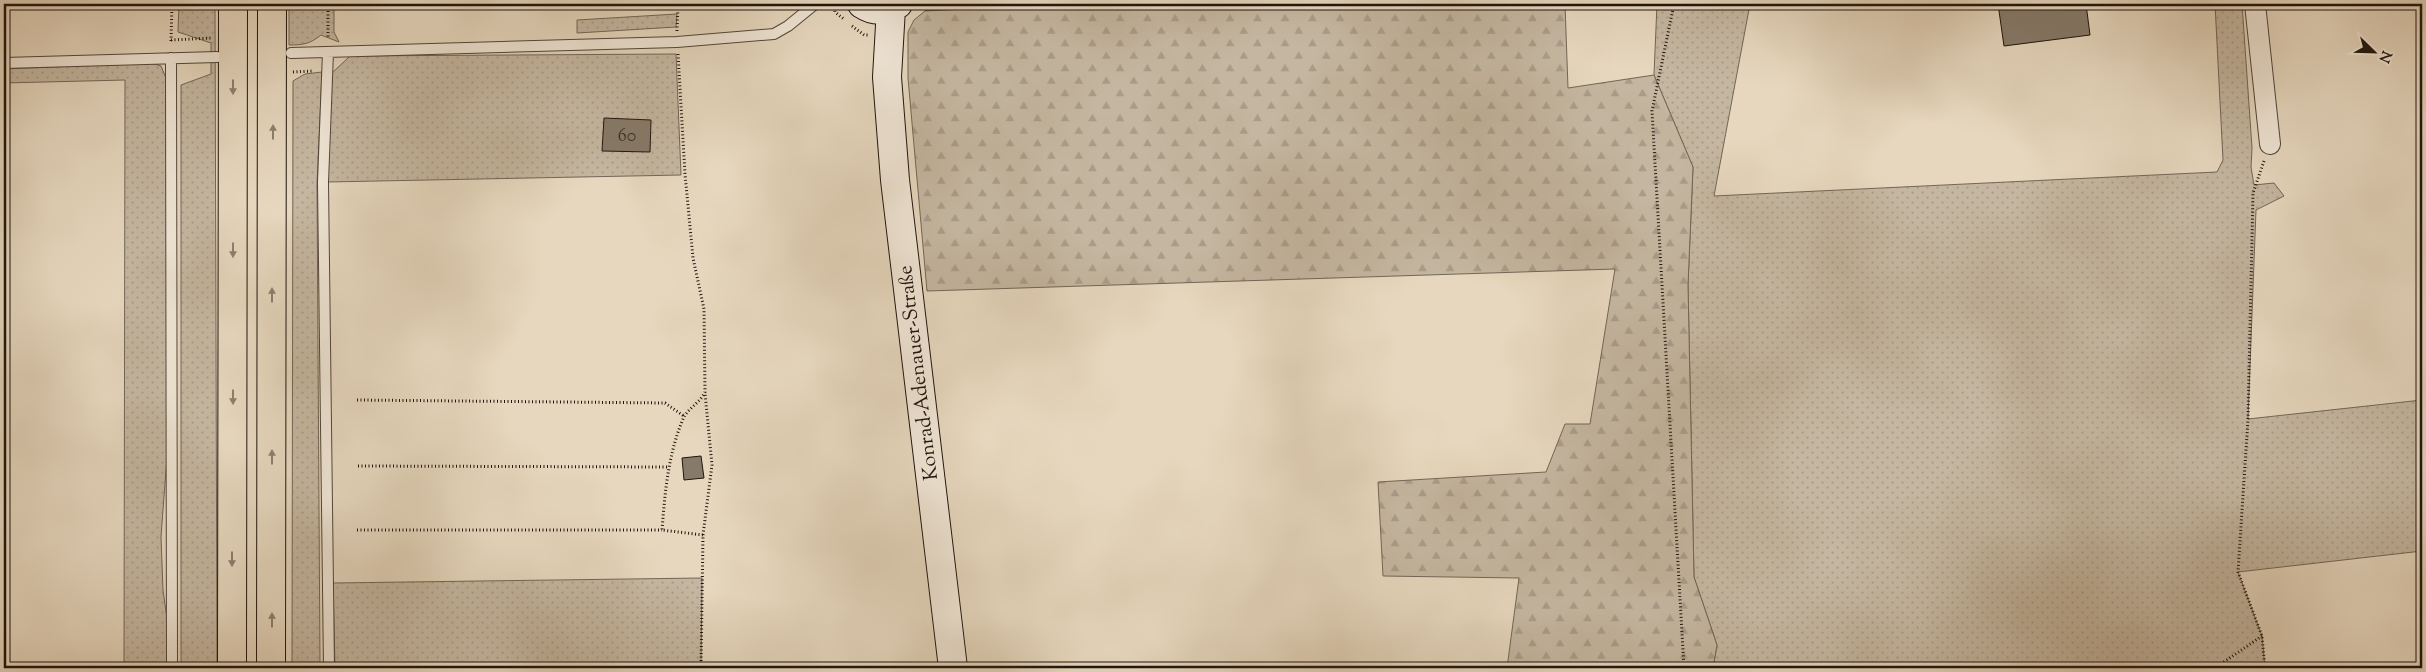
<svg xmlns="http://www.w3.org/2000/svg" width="2426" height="672" font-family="'Sorts Mill Goudy',serif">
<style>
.grass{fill:url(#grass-dots);stroke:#726657}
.forest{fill:url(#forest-firs);stroke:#726657}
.building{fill:#867a6a;stroke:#1f150e}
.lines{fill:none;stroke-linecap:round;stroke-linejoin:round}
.service-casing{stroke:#51463a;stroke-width:12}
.minor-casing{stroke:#51463a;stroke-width:22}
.secondary-casing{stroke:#1f150e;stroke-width:30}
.motorway-casing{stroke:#1f150e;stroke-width:30}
.path{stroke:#1f150e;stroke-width:3;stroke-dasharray:1 2.5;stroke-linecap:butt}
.service{stroke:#efe5d5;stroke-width:10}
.minor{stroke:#efe5d5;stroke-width:20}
.secondary{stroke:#efe5d5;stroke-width:28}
.motorway{stroke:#e6d7be;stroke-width:28}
.oneway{fill:#8c806f}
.labels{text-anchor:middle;stroke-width:4.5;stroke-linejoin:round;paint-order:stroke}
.number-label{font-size:18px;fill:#392e25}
.street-label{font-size:20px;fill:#1f150e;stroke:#efe5d5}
</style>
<defs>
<pattern id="grass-dots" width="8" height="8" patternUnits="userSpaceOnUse" patternTransform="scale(1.25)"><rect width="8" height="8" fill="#c4b6a0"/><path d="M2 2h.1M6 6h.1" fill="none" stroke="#a89c89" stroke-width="1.8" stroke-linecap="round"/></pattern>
<pattern id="forest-firs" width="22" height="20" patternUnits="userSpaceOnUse" patternTransform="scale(1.25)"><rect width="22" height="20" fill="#c4b6a0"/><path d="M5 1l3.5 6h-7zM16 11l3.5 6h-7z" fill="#a89c89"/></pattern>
</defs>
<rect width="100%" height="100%" fill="#e6d7be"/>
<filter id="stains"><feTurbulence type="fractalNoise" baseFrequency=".004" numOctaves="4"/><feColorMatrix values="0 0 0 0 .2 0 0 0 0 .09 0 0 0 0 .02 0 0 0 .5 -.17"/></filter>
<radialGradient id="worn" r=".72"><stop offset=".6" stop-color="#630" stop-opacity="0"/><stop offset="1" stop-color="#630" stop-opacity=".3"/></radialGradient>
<path class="grass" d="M179 4H215L217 668H181V85L211 74V43L178 32Z
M289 4H334V32L339 42 321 35C310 44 303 45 289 45Z
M936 4H1062L925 11Z
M1657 4H1750L1714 196 2217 172 2223 160 2215 4H2242L2252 148 2251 167 2254 185 2274 183 2284 196 2256 210 2248 419 2422 400V551L2238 572 2262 636 2265 668H1713L1717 645 1694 577 1688 285 1693 167 1654 75Z
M677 14 676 27 577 33V20Z
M676 54 681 175 327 182 332 73 350 56Z
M152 63 161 66 166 78 168 443 161 537 163 590 168 626 167 668H124L125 80 4 83V69Z
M322 72 317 184 320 668H292L293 81 305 74Z
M702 578 701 668H335L333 583Z"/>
<path class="forest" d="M1062 4H1565L1568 88 1654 75 1693 167 1688 285 1694 577 1717 645 1713 668H1507L1519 578 1383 576 1378 482 1546 472 1565 424H1590L1615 269 927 291 908 78V32L914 20 925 11Z"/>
<path class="building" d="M1998 4H2086L2090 35 2004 46Z
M604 118 651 120 650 152 602 151Z
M701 456 704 478 684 480 682 458Z"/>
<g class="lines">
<defs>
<path id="service" d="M328 52 323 182 329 668
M291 53 677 42 774 34 788 26 815 4
M171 58 172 668
M4 63 217 57"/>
<path id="minor" d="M2255 4 2270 144"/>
<path id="secondary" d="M862 4C874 12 886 11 898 4
M891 8 887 77 895 180 953 668"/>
<path id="motorway" d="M232 668 233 4
M271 668 272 4"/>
</defs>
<use href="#service" class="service-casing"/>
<use href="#minor" class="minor-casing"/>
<use href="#secondary" class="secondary-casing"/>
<use href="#motorway" class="motorway-casing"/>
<path class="path" d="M328 4V39
M833 4 835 12 845 20
M1674 4 1652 111 1684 668
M852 26 864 35H868
M677 31 678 4
M171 40 213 38
M171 41 172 4
M678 54 685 174 693 258 704 309 705 392C700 403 687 409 683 419 668 455 665 492 662 530L703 535 701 668
M293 72 314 71
M2264 161 2253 193 2248 419 2238 572 2262 636 2265 668
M357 400 665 403 684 416
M358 466 668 467
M357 530H662
M703 535 712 465 705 393
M2215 668 2262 636"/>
<use href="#service" class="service"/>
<use href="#minor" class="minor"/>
<use href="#secondary" class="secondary"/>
<use href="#motorway" class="motorway"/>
</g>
<defs><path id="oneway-solid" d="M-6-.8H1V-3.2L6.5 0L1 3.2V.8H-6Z" transform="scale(1.25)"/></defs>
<g class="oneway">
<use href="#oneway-solid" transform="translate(233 87) rotate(90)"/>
<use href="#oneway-solid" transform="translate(273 132) rotate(-90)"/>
<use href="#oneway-solid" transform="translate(233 250) rotate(90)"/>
<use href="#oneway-solid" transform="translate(272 295) rotate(-90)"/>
<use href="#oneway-solid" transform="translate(233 397) rotate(90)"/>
<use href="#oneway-solid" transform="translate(272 457) rotate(-90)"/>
<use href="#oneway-solid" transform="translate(232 559) rotate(90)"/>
<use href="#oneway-solid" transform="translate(272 620) rotate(-90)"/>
</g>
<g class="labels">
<g class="number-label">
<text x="627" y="141">60</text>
</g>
<g class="street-label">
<text transform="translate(917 373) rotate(-97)" y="7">Konrad-Adenauer-Straße</text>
</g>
</g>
<rect width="2426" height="672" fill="none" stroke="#e6d7be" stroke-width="20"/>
<rect x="5" y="5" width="2416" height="662" fill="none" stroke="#1f150e" stroke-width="2.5"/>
<rect x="10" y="10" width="2406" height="652" fill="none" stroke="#1f150e"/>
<g transform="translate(2374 52) rotate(113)" stroke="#efe5d5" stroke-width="4" paint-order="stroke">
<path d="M0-4L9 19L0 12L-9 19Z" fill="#1f150e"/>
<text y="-8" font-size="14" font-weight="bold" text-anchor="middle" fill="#1f150e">N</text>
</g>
<rect width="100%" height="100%" filter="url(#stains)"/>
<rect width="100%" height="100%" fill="url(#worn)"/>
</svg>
